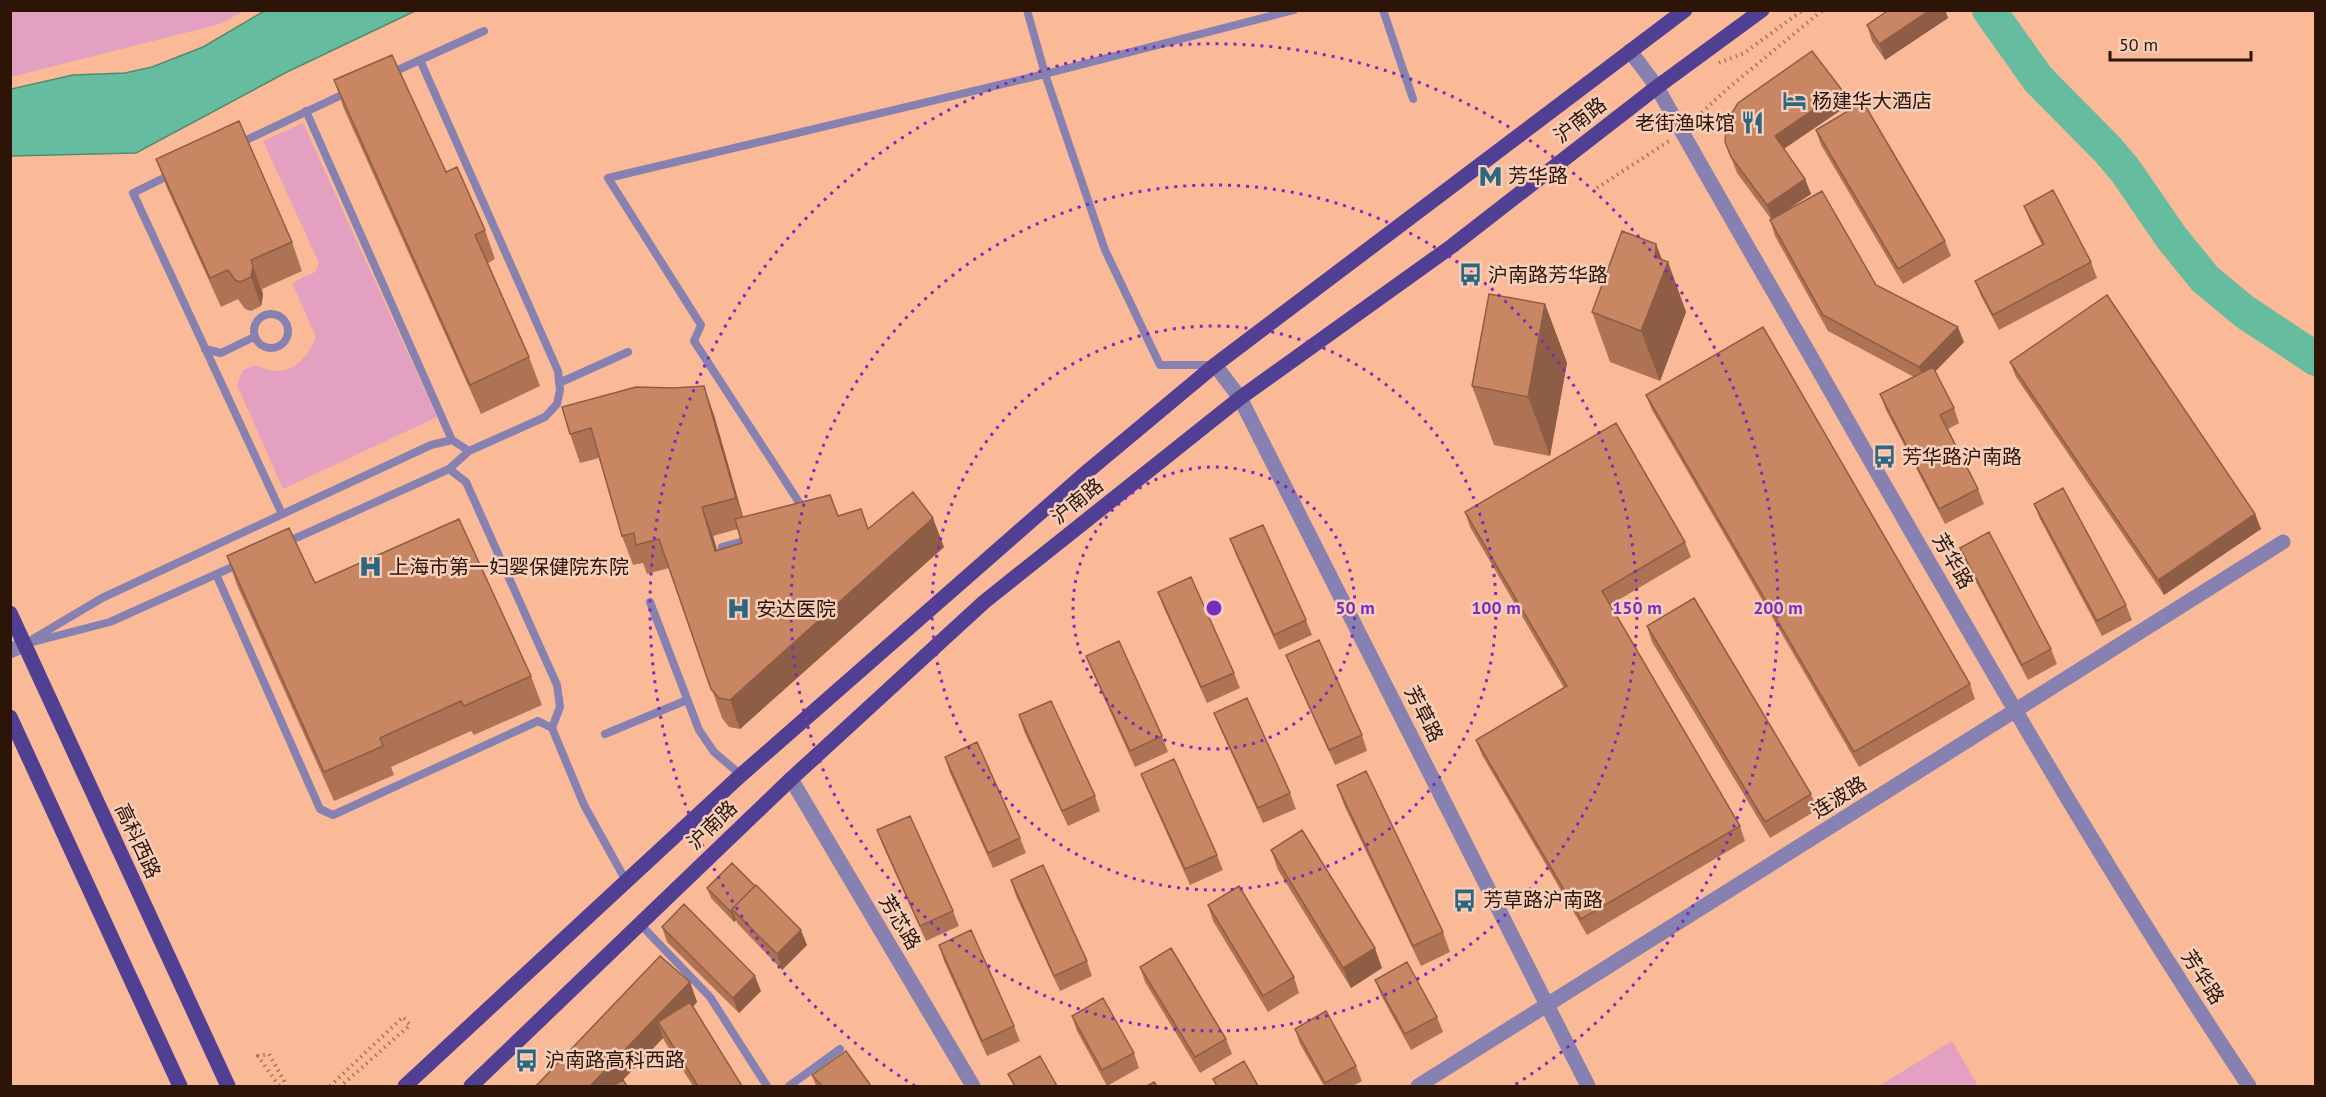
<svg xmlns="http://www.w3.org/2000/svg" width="2326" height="1097" font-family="'PT Sans','Noto Sans SC',sans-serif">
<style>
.green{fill:#e3a0c0}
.water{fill:#65bc9e;stroke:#548a71;stroke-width:1.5}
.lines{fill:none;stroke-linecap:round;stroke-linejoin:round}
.river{stroke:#65bc9e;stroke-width:34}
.path{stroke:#a5755b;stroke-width:4;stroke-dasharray:1.5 4.5;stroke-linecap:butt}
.service{stroke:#8681b0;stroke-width:8}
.minor{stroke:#8681b0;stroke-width:15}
.tertiary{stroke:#8681b0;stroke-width:15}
.primary{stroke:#503f93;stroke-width:15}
.wall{fill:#ad7354;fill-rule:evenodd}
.shaded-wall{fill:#8d5e45}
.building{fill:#c98662;stroke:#8d5e45;stroke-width:1.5}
.ring{fill:none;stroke:#7b2cbf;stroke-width:3;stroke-dasharray:3 6}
.labels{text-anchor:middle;stroke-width:5;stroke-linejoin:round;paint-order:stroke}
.poi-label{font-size:20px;fill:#2c1507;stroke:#f6ceb9;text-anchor:start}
.street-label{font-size:20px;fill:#2c1507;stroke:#f6ceb9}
.centre{fill:#7b2cbf;stroke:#f6ceb9;stroke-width:3}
.ring-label{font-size:18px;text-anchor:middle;font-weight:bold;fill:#7b2cbf;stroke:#f6ceb9;stroke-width:5;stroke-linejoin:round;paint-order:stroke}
</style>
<rect width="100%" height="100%" fill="#fbba97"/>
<path class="green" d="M11 10H244V11L220 24 11 77Z
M303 123 437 417 283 489 237 385 243 370 256 365C286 380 304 365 316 337L292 283 315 272 319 263 263 141Z
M1952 1041 1978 1086H1879L1942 1047Z"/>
<path class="water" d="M266 10 415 11 287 72 136 153 11 156V89L73 75 125 73 152 67 203 47Z"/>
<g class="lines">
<path class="river" d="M1989 10 2038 79 2108 150 2125 170 2171 237 2205 279 2245 312 2316 359"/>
<path class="path" d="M1719 63 1744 53 1803 10
M1693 121 1727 89 1823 10
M1597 188 1669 141
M279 1086 258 1056 269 1054 287 1086
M330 1086 403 1017 410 1025 341 1086"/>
<path class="service" d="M1027 10 1045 74 1294 10
M1383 10 1413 99
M389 74 484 31
M306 111 452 440
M240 143 348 92
M172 174 133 193 282 514
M254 331a17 17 0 1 1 34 0a17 17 0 1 1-34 0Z
M205 349 221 353 254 337
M559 383 628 352
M449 469 466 482 557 685 560 707 552 728
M804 510 694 341 701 325 608 178 1045 74 1105 250 1160 365H1211
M285 543 449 469 469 451 545 417 557 404 560 390 558 371 420 60
M722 547 751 539
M216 574 320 809 333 815 538 721 552 728 584 805 626 881
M650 602 699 730 714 752 741 775
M33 639 102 598 431 445 452 440 469 451
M25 644 110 622 239 564
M605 734 687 700
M640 924 710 997 767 1086
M789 1086 840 1049"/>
<path class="minor" d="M1630 51 1657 87C1721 203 1789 317 1854 432 1981 653 2108 875 2249 1086
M1240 398 1588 1086
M10 651 25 644
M791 779 973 1086
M1418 1086 2283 542"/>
<path class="tertiary" d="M1215 365 1240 398"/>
<path class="primary" d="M10 613 228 1086
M10 717 180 1086
M405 1086 741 775 1088 471 1215 365 1685 10
M471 1086 791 779 984 602 1240 398 1452 246 1657 87 1762 10"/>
</g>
<path class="wall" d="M1889 10H1945L1948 18 1885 60 1872 41 1867 25Z
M334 80 485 230 495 259 488 263 529 357 540 386 481 414 344 109Z
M1842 90 1847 106 1784 149 1805 179 1811 194 1785 211 1876 285 1964 342 1935 371 1954 408 1959 423 1948 429 1978 489 1984 504 1945 524 1886 410 1880 394 1914 377 1828 331 1775 236 1770 220 1771 219 1737 173 1725 142Z
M1816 130 1945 241 1951 256 1903 284 1821 145Z
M156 159 292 242 302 271 262 289 263 295 261 306 251 311 245 309 238 299 221 307 167 188Z
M2024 206 2091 262 2097 278 1999 330 1981 296 1975 281 2042 245 2030 221Z
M1656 244 1662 260 1668 262 1686 312 1660 381 1610 362 1592 312Z
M1545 304 1567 363 1550 456 1494 445 1472 386Z
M2010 362 2255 514 2261 529 2164 595 2016 377Z
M1646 395 1970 684 1975 699 1859 767 1652 410Z
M562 407 714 415 743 517 838 516 868 529 944 547 740 729 729 727 722 718 669 568 647 574 643 563 633 565 622 536 599 458 580 463 570 434ZM738 529 742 543 717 550 713 536Z
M2034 504 2126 605 2132 620 2102 636 2040 519Z
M1465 512 1685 542 1691 557 1610 605 1740 826 1745 841 1587 935 1482 755 1476 740 1564 688 1470 527Z
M1230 539 1306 620 1312 635 1279 650 1236 555Z
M1960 548 2051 649 2057 664 2028 680 1966 563Z
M227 556 315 583 531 676 542 705 474 735 471 731 391 767 394 775 334 801 237 585Z
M1158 592 1234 673 1240 688 1207 703 1164 608Z
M1647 626 1811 794 1817 810 1770 838 1652 642Z
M1286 655 1362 735 1367 751 1335 765 1292 670Z
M1086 656 1162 736 1168 752 1135 767 1092 671Z
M1214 713 1290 793 1296 809 1263 823 1220 728Z
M1019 715 1095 796 1100 811 1068 826 1024 731Z
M945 757 1020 838 1026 853 993 868 950 773Z
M1141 774 1217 855 1223 870 1190 885 1147 789Z
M1337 785 1443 932 1450 952 1421 966 1344 805Z
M877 830 953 911 959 926 926 941 883 846Z
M1271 850 1382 968 1351 988 1278 870Z
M1011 880 1087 961 1092 976 1060 991 1016 896Z
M707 888 807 945 782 970 738 924 736 920 734 922 711 898Z
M1208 905 1294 977 1299 993 1268 1012 1213 921Z
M662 927 761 991 739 1013 667 942Z
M939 945 1014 1026 1020 1041 987 1056 944 961Z
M1140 967 1226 1039 1232 1054 1200 1073 1145 982Z
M1375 980 1437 1017 1443 1032 1411 1050 1381 995Z
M690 982 697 1002 693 1007 742 1086H693L665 1042 663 1038 623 1080 536 1086Z
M1072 1016 1134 1053 1139 1068 1107 1086 1077 1031Z
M1295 1029 1356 1066 1362 1081 1353 1086H1324L1300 1044Z
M812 1075 871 1086H816Z"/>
<path class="shaded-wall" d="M1930 10H1945L1948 18 1885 60 1879 44Z
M1842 90 1847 106 1780 151 1775 136Z
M1805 179 1811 194 1772 220 1767 205Z
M1656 244 1665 268 1668 262 1686 312 1660 381 1641 331 1655 257Z
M251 260 263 295 261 306 251 277Z
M1545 304 1567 363 1550 456 1528 397Z
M1958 327 1964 342 1925 382 1919 367Z
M704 386 714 415 746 527 736 498Z
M702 507 713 536 726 580 715 551Z
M2255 514 2261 529 2164 595 2158 580Z
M933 518 944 547 740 729 730 700Z
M732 910 736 920 734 922 731 912Z
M801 930 807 945 782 970 777 954Z
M1375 948 1382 968 1351 988 1343 968Z
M755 976 761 991 739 1013 733 998Z
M690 982 697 1002 666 1035 658 1022 663 1038 617 1086H590Z"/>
<path class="building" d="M1889 10H1930L1879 44 1867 25Z
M1812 51 1842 90 1775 136 1805 179 1767 205 1731 157 1725 142 1726 130 1730 116 1738 103Z
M392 55 446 172 457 167 485 230 475 235 529 357 470 385 334 80Z
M1863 102 1945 241 1898 269 1816 130Z
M239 121 292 242 251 260 253 266 251 277 240 282 235 280 228 270 210 278 156 159Z
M2053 190 2091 262 1993 315 1975 281 2044 244 2024 206Z
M1822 191 1876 285 1958 327 1919 367 1823 315 1770 220Z
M1622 231 1656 244 1655 257 1668 262 1641 331 1592 312Z
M1489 294 1545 304 1528 397 1472 386Z
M2107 295 2255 514 2158 580 2010 362Z
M1763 327 1970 684 1854 752 1646 395Z
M1933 367 1954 408 1940 415 1978 489 1939 509 1880 394Z
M704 386 736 498 702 507 715 551 742 543 735 519 830 495 838 516 861 509 868 529 913 492 933 518 730 700 719 698 711 689 659 539 636 545 634 533 622 536 591 428 570 434 562 407 636 387 674 388Z
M1616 423 1685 542 1602 591 1740 826 1581 919 1476 740 1567 686 1465 512Z
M2063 488 2126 605 2097 621 2034 504Z
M459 519 531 676 464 706 461 701 380 738 383 746 324 772 227 556 289 528 315 583Z
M1263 525 1306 620 1274 635 1230 539Z
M1989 532 2051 649 2022 665 1960 548Z
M1191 577 1234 673 1201 687 1158 592Z
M1694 598 1811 794 1765 822 1647 626Z
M1319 640 1362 735 1329 750 1286 655Z
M1119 641 1162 736 1130 751 1086 656Z
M1247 698 1290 793 1258 808 1214 713Z
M1051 701 1095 796 1062 811 1019 715Z
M977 742 1020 838 988 853 945 757Z
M1174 759 1217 855 1185 869 1141 774Z
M1366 771 1443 932 1413 946 1337 785Z
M910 816 953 911 920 926 877 830Z
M1302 830 1375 948 1343 968 1271 850Z
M732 863 755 886 732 909 733 910 731 912 707 888Z
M1043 865 1087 961 1054 976 1011 880Z
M756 885 801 930 777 954 732 909Z
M1239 886 1294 977 1263 996 1208 905Z
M684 904 755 976 733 998 662 927Z
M971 930 1014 1026 982 1041 939 945Z
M1171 948 1226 1039 1195 1057 1140 967Z
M660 956 690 982 590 1086H536Z
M1407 962 1437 1017 1405 1034 1375 980Z
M1103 998 1134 1053 1102 1070 1072 1016Z
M690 1002 742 1086H698L658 1022Z
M1326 1011 1356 1066 1325 1083 1295 1029Z
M846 1051 871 1086H822L812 1075Z
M1040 1056 1057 1086H1015L1008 1074Z
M1244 1061 1258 1086H1217L1213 1079Z
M623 1080 627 1086H613Z
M1154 1082 1157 1086H1147Z"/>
<g class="ring">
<circle cx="1214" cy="608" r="141"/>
<circle cx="1214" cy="608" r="282"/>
<circle cx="1214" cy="608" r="423"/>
<path d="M915 1086A564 564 0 1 1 1513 1086"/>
</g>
<defs>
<symbol id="hotel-bare" viewBox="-9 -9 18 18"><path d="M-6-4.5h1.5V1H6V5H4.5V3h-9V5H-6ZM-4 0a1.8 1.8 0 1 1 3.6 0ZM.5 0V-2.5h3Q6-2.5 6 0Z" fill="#2c667f" stroke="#f6ceb9" stroke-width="2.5" paint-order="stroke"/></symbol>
<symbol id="restaurant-bare" viewBox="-9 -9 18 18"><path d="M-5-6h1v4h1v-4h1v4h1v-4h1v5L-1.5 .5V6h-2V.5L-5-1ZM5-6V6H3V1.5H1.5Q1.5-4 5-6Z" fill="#2c667f" stroke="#f6ceb9" stroke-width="2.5" paint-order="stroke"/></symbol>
<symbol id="metro-bare" viewBox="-9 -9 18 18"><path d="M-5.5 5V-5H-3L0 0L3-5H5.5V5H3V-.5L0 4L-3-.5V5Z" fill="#2c667f" stroke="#f6ceb9" stroke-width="2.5" paint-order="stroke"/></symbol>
<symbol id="bus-bare" viewBox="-9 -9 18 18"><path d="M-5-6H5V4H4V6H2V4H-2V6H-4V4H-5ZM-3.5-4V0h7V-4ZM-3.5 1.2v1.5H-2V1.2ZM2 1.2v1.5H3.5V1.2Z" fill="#2c667f" stroke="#f6ceb9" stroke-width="2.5" paint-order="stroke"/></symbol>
<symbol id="hospital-bare" viewBox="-9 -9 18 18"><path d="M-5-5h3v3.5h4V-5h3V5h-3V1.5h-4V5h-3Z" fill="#2c667f" stroke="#f6ceb9" stroke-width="2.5" paint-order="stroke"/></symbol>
</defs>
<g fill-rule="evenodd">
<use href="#hotel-bare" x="1778" y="84" width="33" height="33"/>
<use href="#restaurant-bare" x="1736" y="106" width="33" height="33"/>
<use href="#metro-bare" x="1474" y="160" width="33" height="33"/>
<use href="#bus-bare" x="1454" y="258" width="33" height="33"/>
<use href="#bus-bare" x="1868" y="440" width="33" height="33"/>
<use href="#hospital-bare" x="354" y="550" width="33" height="33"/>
<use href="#hospital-bare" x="722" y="592" width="33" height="33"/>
<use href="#bus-bare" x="1448" y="884" width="33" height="33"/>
<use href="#bus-bare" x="510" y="1044" width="33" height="33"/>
</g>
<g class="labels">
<g class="poi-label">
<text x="1812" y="108">杨建华大酒店</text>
<text x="1735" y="130" text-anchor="end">老街渔味馆</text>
<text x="1508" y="183">芳华路</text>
<text x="1488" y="282">沪南路芳华路</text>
<text x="1902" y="464">芳华路沪南路</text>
<text x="389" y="574">上海市第一妇婴保健院东院</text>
<text x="756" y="616">安达医院</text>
<text x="1483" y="907">芳草路沪南路</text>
<text x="545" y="1067">沪南路高科西路</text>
</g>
<g class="street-label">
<text transform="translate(1580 120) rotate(-38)" y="7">沪南路</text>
<text transform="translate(1077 501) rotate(-39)" y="7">沪南路</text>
<text transform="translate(1953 561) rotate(60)" y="7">芳华路</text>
<text transform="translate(1424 714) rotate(63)" y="7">芳草路</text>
<text transform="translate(1839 797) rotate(-32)" y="7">连波路</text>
<text transform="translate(712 825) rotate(-44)" y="7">沪南路</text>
<text transform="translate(138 841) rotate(65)" y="7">高科西路</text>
<text transform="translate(900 922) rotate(59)" y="7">芳芯路</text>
<text transform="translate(2203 977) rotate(57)" y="7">芳华路</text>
</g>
</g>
<circle cx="1214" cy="608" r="9" class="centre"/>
<g class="ring-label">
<text x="1355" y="614">50 m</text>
<text x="1496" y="614">100 m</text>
<text x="1637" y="614">150 m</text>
<text x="1778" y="614">200 m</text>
</g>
<rect width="2326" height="1097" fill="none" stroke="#2c1507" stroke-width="24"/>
<path d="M2110 51v9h141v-9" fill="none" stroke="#2c1507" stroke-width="3"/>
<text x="2119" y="51" font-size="18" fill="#2c1507" stroke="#f6ceb9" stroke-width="4.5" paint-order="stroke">50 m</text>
</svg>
